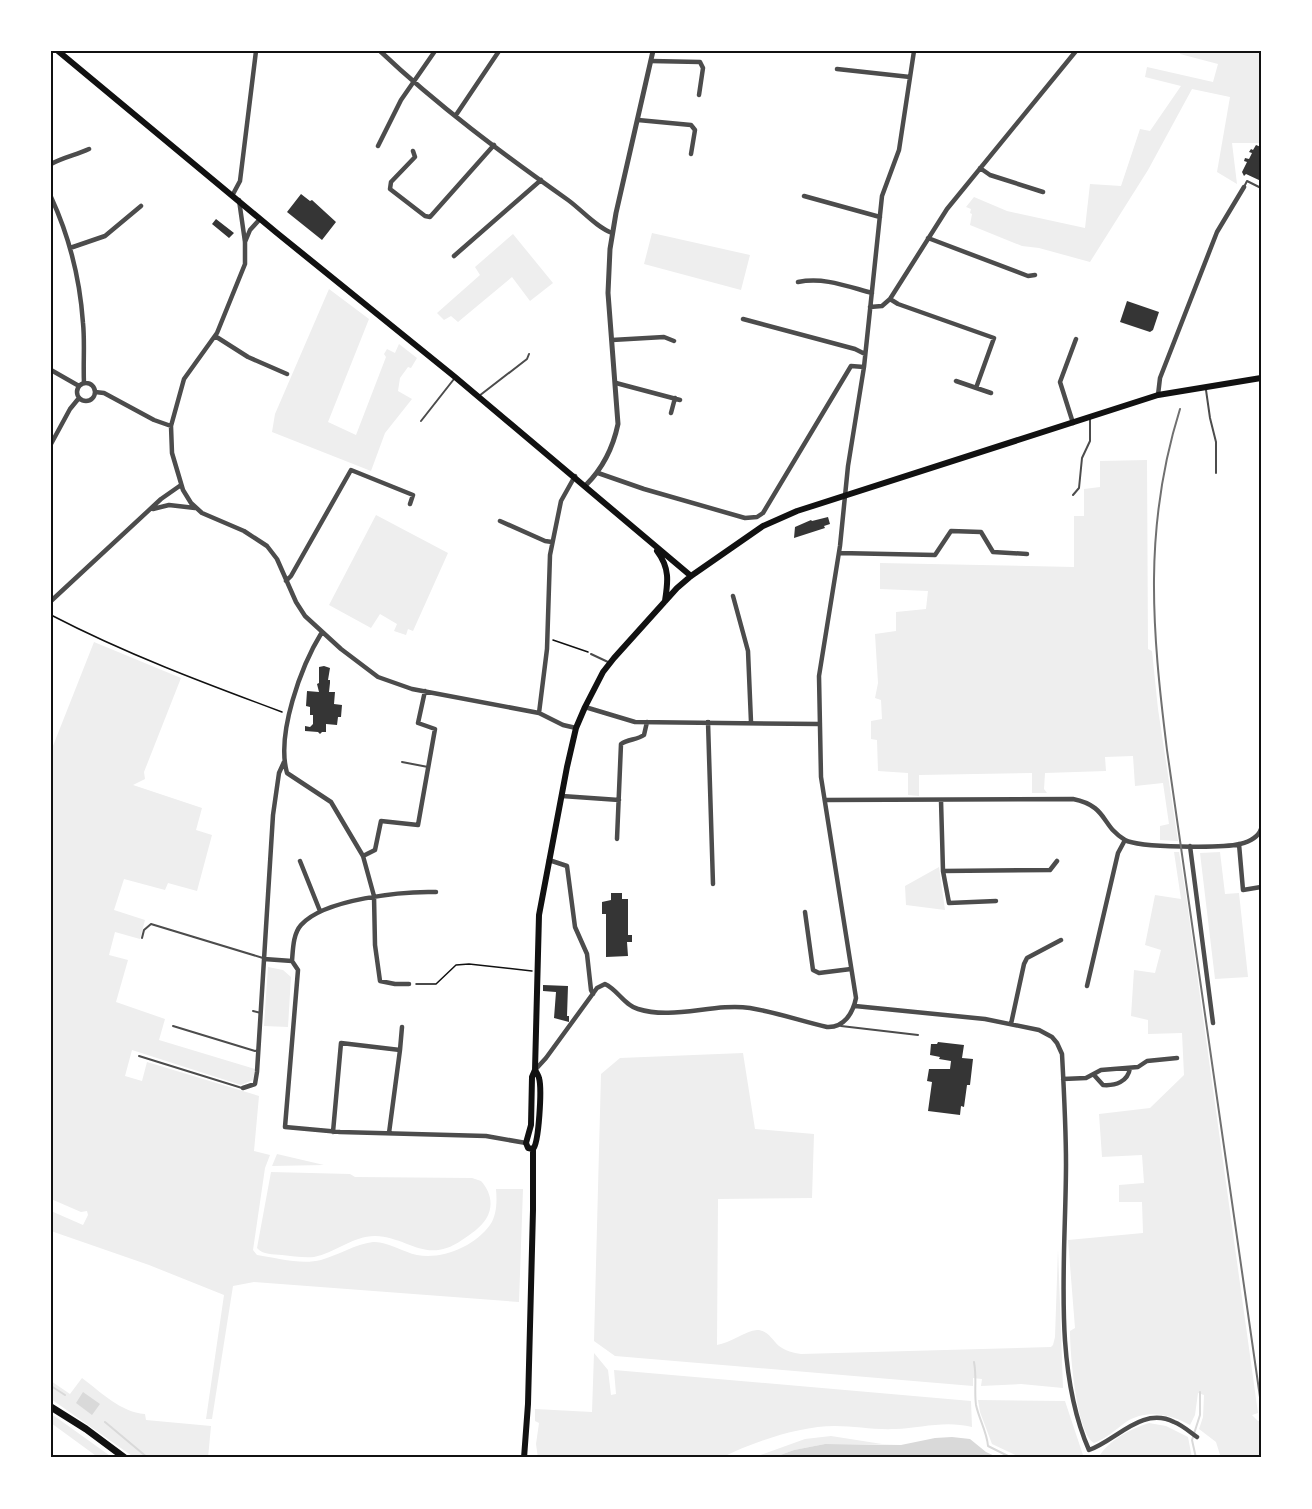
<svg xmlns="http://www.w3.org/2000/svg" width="1312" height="1509" font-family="Lato,sans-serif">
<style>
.green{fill:#eee}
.water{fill:#d9d9d9}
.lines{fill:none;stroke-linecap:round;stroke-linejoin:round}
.stream{stroke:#d9d9d9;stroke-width:2}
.building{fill:#353535}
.path{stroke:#111;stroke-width:1.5}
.service{stroke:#4c4c4c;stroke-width:2}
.minor{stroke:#4c4c4c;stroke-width:4.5}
.tertiary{stroke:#4c4c4c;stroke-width:5}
.secondary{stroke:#111;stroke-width:6}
.primary{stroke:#111;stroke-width:7}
.rail{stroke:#707070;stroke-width:2}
.neatline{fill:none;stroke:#111;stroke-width:2}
</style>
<rect width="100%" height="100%" fill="#fff"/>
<path class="green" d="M1181 51H1261V143H1232L1237 184 1217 172 1230 97 1192 89 1148 170 1090 262 1039 248 1022 246 970 225 972 214 970 213 971 209 966 207 974 197 1007 211 1085 228 1090 184 1121 186 1140 129 1150 131 1181 86 1145 77 1147 67 1213 82 1218 64 1180 54Z
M652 233 750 255 741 290 644 264Z
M513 234 553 283 530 301 512 277 458 322 451 316 444 320 437 313 480 275 475 267Z
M329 289 369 319 328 422 356 435 386 357 384 354 387 349 395 353 399 344 417 358 411 368 408 367 400 378 398 391 412 399 385 433 371 471 272 432 275 414Z
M1147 460 1148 649 1152 651 1158 709 1178 841 1160 840V826L1169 824 1163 783 1135 786 1133 756 1105 757 1106 771 1045 773 1044 789 1047 793H1032V773L919 775V796L908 795V773L878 771 877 740 871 739V721L882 719 881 700 875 698 878 683 875 634 896 631V612L926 609 928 591 880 589V563L1074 567V516H1084V489L1100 487V461Z
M376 515 448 553 413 631 408 629 406 635 394 631 397 624 380 614 371 628 329 605Z
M94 642 181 678 144 772 145 779 133 785 202 808 196 830 212 835 197 891 168 883 165 890 124 879 114 910 145 920 140 939 115 932 109 955 128 960 116 1002 165 1019 159 1040 255 1069 253 1080 241 1085 132 1050 125 1076 142 1081 147 1062 259 1096 254 1151 270 1155 265 1168 253 1250 257 1255C277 1258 301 1265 321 1260 339 1255 355 1244 373 1242 387 1241 403 1252 417 1255 442 1260 475 1246 490 1225 497 1215 497 1201 496 1189H523L519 1302 254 1282 233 1286 212 1419H206L224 1295 149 1265 51 1231V1211L83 1225 88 1215 87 1211 81 1212 51 1199V751Z
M1174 852H1179L1186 895 1258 1413 1252 1415 1258 1421H1261V1458H1221L1216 1442 1199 1429 1203 1417 1204 1395 1198 1393 1195 1415 1190 1425C1170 1414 1146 1409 1126 1422 1115 1430 1107 1438 1094 1443 1076 1432 1070 1352 1070 1331L1075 1328 1068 1240 1143 1233 1142 1202H1119V1185L1144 1183 1142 1155 1102 1157 1099 1114 1150 1108 1184 1075 1182 1033 1148 1034V1020L1131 1016 1134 970 1155 973 1161 950 1145 945 1155 895 1181 899Z
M1220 852 1225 894 1239 893 1248 977 1215 979 1200 853Z
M939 867 945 910 906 905 905 886Z
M268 967 283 970 291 977 288 1027 264 1026Z
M743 1053 755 1129 814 1134 812 1198 718 1199 717 1345C730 1343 745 1331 757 1330 768 1330 772 1340 779 1346 786 1351 793 1353 801 1354L1051 1347 1053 1345 1055 1337 1058 1249 1063 1388 1021 1384 981 1386 982 1379 973 1378V1386L615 1356 594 1341 601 1074 620 1058Z
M277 1154 324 1165 272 1166Z
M271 1172 350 1174 355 1177 472 1178 481 1181C491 1192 494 1206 486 1219 480 1228 471 1234 462 1240 426 1265 409 1237 375 1236 353 1236 335 1253 314 1257 304 1258 292 1256 282 1255 273 1254 263 1255 257 1248Z
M594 1353 608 1370 611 1395 616 1394 614 1370 971 1401 972 1427C945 1420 921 1428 895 1429 874 1430 855 1426 835 1426 799 1426 753 1442 721 1458H538L536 1444 539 1423 535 1421V1409L592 1412Z
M82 1378C101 1392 120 1412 145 1414L146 1420 211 1426 208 1458H135L51 1399V1381L70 1394Z
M978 1400 1065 1401 1084 1458H1022L992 1444 980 1412Z
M51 1414 60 1420 113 1458H99L51 1423Z
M1149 1423 1166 1426 1188 1437 1192 1458H1098C1109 1440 1130 1429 1149 1423Z
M831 1436 882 1444H825L794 1450 772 1458H752L805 1439Z"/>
<path class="water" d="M83 1392 100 1404 92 1415 76 1403Z
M952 1437 970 1439 986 1452 999 1458H772L794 1450 825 1444 901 1445 935 1438Z"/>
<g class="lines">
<path class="stream" d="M974 1362C977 1378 974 1390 976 1405 979 1419 987 1432 988 1446L1012 1458
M51 1386 65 1395
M105 1422 148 1458
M1196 1458 1192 1440 1200 1415V1392"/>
</g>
<path class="building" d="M1256 145 1261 147V181L1246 174 1244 176 1242 172 1247 162 1244 161 1245 158 1249 159 1252 153 1249 152 1251 149 1253 150Z
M301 194 310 201 312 200 336 222 322 240 287 212Z
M216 219 234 233 229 238 212 224Z
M1127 301 1159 312 1153 330 1150 332 1120 322Z
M828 517 830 524 824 526 825 528 794 538 795 527 811 520 812 521Z
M324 666 330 668 328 680H330V683L329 692H335L334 704 342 705 341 717H338L337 725 326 724V732H322L320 734 318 732 305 731V726L310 727 313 724V715H310V707L306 706 307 691 319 692 317 684 319 683V667Z
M611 893H622V899H628V935H632V942H627L628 956 606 957V914H602V902L611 900Z
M543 985 568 986 567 1016H569V1022L554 1018 556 992 543 991Z
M938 1042 964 1045 962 1058 973 1059 970 1085H967L964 1107 961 1106 960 1115 928 1111 932 1082 927 1081 929 1069H950L951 1061 939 1059 940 1057 930 1055 931 1044H937Z"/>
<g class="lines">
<path class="path" d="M51 615C126 654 204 683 282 712
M553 640 588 652
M416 984H436L456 965 469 964 532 971"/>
<path class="service" d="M1244 187 1247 181 1261 188
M1206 390 1210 418 1216 442V473
M479 396 527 359 529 354
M421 421 454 379
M1073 495 1079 488 1082 458 1090 441V419
M591 654 608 662
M402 762 428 767
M142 938 144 930 151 924 263 958
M253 1011 261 1013
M173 1026 255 1051 259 1050
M841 1026 918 1035
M139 1056 242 1088"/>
<path class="minor" d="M380 51C438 106 503 154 568 200 583 211 596 227 612 233
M651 61 700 62 703 68 699 95
M837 69 910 77
M456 115 499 51
M638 120 691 125 695 130 691 154
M378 146 401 100 435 51
M413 151 415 157 391 182 390 189 425 216 430 217 494 145
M51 164C64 157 76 155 89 149
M980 168 990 175 1043 192
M232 196 240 181 256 51
M804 196 880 217
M51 197C69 236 80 280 83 323 85 343 83 363 84 383
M239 200 245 242V264L217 333 184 379 171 426 172 453 183 490 191 503 202 513 244 531 267 546 277 559 296 602 305 616 341 649 378 677 412 689 539 713 563 725 576 728
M928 238 1028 276 1035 275
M245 242 250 230 260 219
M70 248 105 236 141 206
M454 256 541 180
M798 282C824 277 846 286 872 293
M890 299 898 304 994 338 976 388
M870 307 882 306 890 299 947 209 1076 51
M743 319 855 349 865 354
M215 336 248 357 287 374
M612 340 664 337 674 341
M51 370 79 386
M956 381 991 393
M616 383 680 400
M77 392a9 9 0 1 1 18 0a9 9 0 1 1-18 0Z
M95 392 104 393 154 420 171 426
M1158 395 1160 378 1217 232 1244 187
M671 413 675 398
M1073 423 1060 382 1076 339
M51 444 70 409 79 398
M598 473 644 489 745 518 757 517 763 513 851 366 864 367
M153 509 169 505 195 508
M500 521 545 541 552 542
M839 553 935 555 951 531 981 532 993 552 1027 554
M286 581 291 576 351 470 413 495 410 504
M733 596 748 651 751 722
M51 601 161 499 181 485
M322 632C301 666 276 734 287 773L331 802 363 856 374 896 375 945 380 981 395 984H409
M585 707 635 722 819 724
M539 713 547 649 550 555 561 501 575 476
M708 722 713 884
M562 796 619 800
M825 800 1073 799C1108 806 1101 826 1125 840 1139 848 1223 848 1240 844 1248 842 1258 838 1261 829
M941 800 943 871 949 903 996 901
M617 839 621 744C628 739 637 740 644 735L647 722
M1239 844 1243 890 1261 887
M1190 846 1213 1023
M363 856 375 850 381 821 418 825 435 729 418 723 425 691
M549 860 567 866 575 927 587 954 591 990 593 994
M300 861 320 911
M943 871 1050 870 1057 861
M805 912 813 970 819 973 851 969
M264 959 292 961 298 970 285 1127 340 1132 486 1136 526 1143
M292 961C293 949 293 934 301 925 324 899 403 891 436 892
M1087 986 1118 853 1125 840
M855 1006 985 1019 1039 1030 1052 1037 1057 1043 1062 1054C1064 1091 1066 1128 1066 1164 1066 1255 1052 1366 1089 1450 1117 1440 1142 1406 1174 1422 1182 1425 1190 1432 1197 1437
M1011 1024 1024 964 1027 958 1061 940
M400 1050 402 1027
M535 1070 546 1058 597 988 605 984C618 990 624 1005 638 1009 673 1020 713 1003 750 1008 775 1012 801 1021 827 1027 844 1028 853 1013 856 998L821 777 819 676 840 546 848 466 864 367 882 196 899 150 914 51
M1094 1075 1103 1085C1115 1086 1128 1082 1130 1068
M1063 1079 1086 1078 1101 1070 1138 1067 1147 1061 1177 1058
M243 1088 255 1084 257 1072 273 815 279 773 284 762
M333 1132 341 1043 400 1050 389 1133"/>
<path class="tertiary" d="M586 485C603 468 613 448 618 424L608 293 610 249 616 213 653 51"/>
<path class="secondary" d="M58 51 277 233 455 377 691 576
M657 551C670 568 668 582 665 601
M533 1149 528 1148 526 1143 531 1125 532 1077 535 1070 539 915 567 767 576 728 585 707 603 672 614 658 677 588 691 576 763 526 797 511 1158 395 1261 378
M533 1149C539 1143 542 1088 539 1078 539 1077 536 1071 535 1070
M524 1458 528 1404 533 1210V1149"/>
<path class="primary" d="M51 1407 86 1429 125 1458"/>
<path class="rail" d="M1180 409C1143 527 1152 630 1167 750L1261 1404"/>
</g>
<rect width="1312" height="1509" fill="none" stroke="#ffffff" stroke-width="105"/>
<rect x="52" y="52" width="1208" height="1404" class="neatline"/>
</svg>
